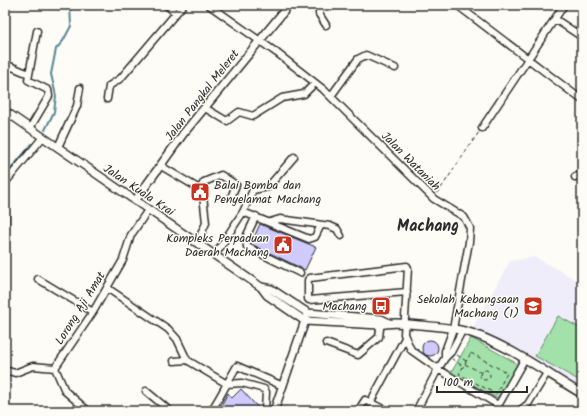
<svg xmlns="http://www.w3.org/2000/svg" width="587" height="416" font-family="Kalam,sans-serif">
<style>
.built{fill:#efedf9}
.green{fill:#a2e2aa;stroke:#66866a}
.lines{fill:none;stroke-linecap:round;stroke-linejoin:round}
.stream{stroke:#598792;stroke-width:2}
.building{fill:#cfcbfe;stroke:#2b2b2b}
.minor-casing{stroke:#2b2b2b;stroke-width:9}
.major-casing{stroke:#2b2b2b;stroke-width:10}
.path{stroke:#2b2b2b;stroke-width:1;stroke-dasharray:4 3;stroke-linecap:butt}
.minor{stroke:#fdfcf7;stroke-width:6}
.major{stroke:#fdfcf7;stroke-width:7}
.labels{text-anchor:middle;stroke-width:3;stroke-linejoin:round;paint-order:stroke}
.street-label{font-size:12px;fill:#2b2b2b;stroke:#fdfcf7}
.poi-label{font-size:12px;fill:#2b2b2b;stroke:#fdfcf7;text-anchor:end}
.district-label{font-size:16px;font-weight:bold;fill:#2b2b2b;stroke:#fdfcf7}
</style>
<rect width="100%" height="100%" fill="#fdfcf7"/>
<filter id="ink" filterUnits="userSpaceOnUse"><feTurbulence type="fractalNoise" baseFrequency=".025" numOctaves="2"/><feDisplacementMap in="SourceGraphic" scale="8" xChannelSelector="R" yChannelSelector="G"/><feConvolveMatrix kernelMatrix="1 2 1 2 8 2 1 2 1" color-interpolation-filters="sRGB"/></filter>
<g filter="url(#ink)">
<path class="built" d="M535 257 582 283V390L472 329 510 261Z"/>
<path class="green" d="M558 316 582 329V382L535 356Z
M471 338 518 364 499 399 451 373Z"/>
<g class="lines">
<path class="stream" d="M45 130 54 112 56 96 51 74 56 49 63 41 71 26 70 5
M5 176 32 144"/>
</g>
<path class="building" d="M260 224 316 247 305 270 251 244Z
M422 348a8 8 0 1 1 16 0a8 8 0 1 1-16 0Z
M241 389 261 411H218L228 393 232 398Z"/>
<g class="lines">
<defs>
<path id="minor" d="M166 5 176 13
M209 5 277 53 323 89 434 199 464 217 470 228 469 242 453 329 445 351V358
M319 5V14L326 25
M457 5 582 100
M555 19 582 37
M5 64 29 74
M331 96 358 59 366 55 395 68
M107 99 109 86 121 78 183 5
M205 108 227 121 239 112 253 116 282 98 304 94 315 83
M30 128 49 96 48 90 28 80 37 31
M482 128 564 5
M58 147 77 106 80 88
M161 166 198 188 203 195 206 223 197 243
M575 177 582 174
M5 183 43 137
M200 189 204 182 221 175 236 185 232 195
M5 212V249
M243 212 309 239 315 237 321 225
M256 216 246 237 247 247 300 273
M581 218H582
M270 222 280 219 330 226 337 229 341 236
M215 255 243 212 253 190 268 187 294 157
M38 279 93 312
M107 288 168 329 177 339 187 360
M407 292 309 300 308 299V280L310 278 407 266 408 268 404 334 411 350 438 369 498 405
M326 343 358 355 379 337 381 320
M174 361 187 360 227 384 242 383 264 389 266 392 265 411
M5 370 15 373 33 366 55 368
M146 391 170 411
M370 403 405 338
M88 411 65 391 55 368 93 312 123 260 131 235 148 210
M211 411C221 396 228 381 237 366L283 386
M358 411 365 400 387 411
M416 411 438 369 445 358 451 352 462 331
M495 411 524 360
M519 411 528 404 547 373"/>
<path id="major" d="M5 111 261 287 267 295 305 321
M135 201 183 134 289 5
M261 287 271 289 308 313 381 319 387 322
M305 321 380 325C393 321 407 324 420 325 439 327 459 328 477 335 514 349 548 374 582 394
M274 411 306 318"/>
</defs>
<use href="#minor" class="minor-casing"/>
<use href="#major" class="major-casing"/>
<path class="path" d="M437 194 479 132
M471 353 507 373 496 394 459 374Z
M457 355 466 361
M452 359 463 366
M465 364 480 372
M480 375a5 5 0 1 1 10 0a5 5 0 1 1-10 0Z"/>
<use href="#minor" class="minor"/>
<use href="#major" class="major"/>
</g>
</g>
<defs>
<symbol id="civic-square" viewBox="-11 -11 22 22"><rect x="-9" y="-9" width="18" height="18" rx="4" fill="#c8321e" stroke="#fdfcf7"/><path d="M-.6-6.5H3V-4.5H.6V-3L4-1V1h2V6H-6V1h2V-1L-.6-3ZM-1.2 2.5V6h2.4V2.5Z" fill="#fff"/></symbol>
<symbol id="bus-square" viewBox="-11 -11 22 22"><rect x="-9" y="-9" width="18" height="18" rx="4" fill="#c8321e" stroke="#fdfcf7"/><path d="M-5-6H5V4H4V6H2V4H-2V6H-4V4H-5ZM-3.5-4V0h7V-4ZM-3.5 1.2v1.5H-2V1.2ZM2 1.2v1.5H3.5V1.2Z" fill="#fff"/></symbol>
<symbol id="school-square" viewBox="-11 -11 22 22"><rect x="-9" y="-9" width="18" height="18" rx="4" fill="#c8321e" stroke="#fdfcf7"/><path d="M0-5L7-2L0 1L-7-2ZM-4 1L0 2.5L4 1V4Q0 6-4 4Z" fill="#fff"/></symbol>
</defs>
<g fill-rule="evenodd">
<use href="#civic-square" x="189" y="181" width="22" height="22"/>
<use href="#civic-square" x="272" y="234" width="22" height="22"/>
<use href="#bus-square" x="370" y="295" width="22" height="22"/>
<use href="#school-square" x="522" y="295" width="22" height="22"/>
</g>
<g class="labels">
<g class="street-label">
<text transform="translate(202 95) rotate(-52)" y="4">Jalan Pangkal Meleret</text>
<text transform="translate(411 161) rotate(45)" y="4">Jalan Wataniah</text>
<text transform="translate(139 190) rotate(34)" y="4">Jalan Kuala Krai</text>
<text transform="translate(80 308) rotate(-58)" y="4">Lorong Aji Amat</text>
</g>
<g class="poi-label">
<text x="214" y="189" text-anchor="start">Balai Bomba dan<tspan x="214" dy="14">Penyelamat Machang</tspan></text>
<text x="269" y="242">Kompleks Perpaduan<tspan x="269" dy="14">Daerah Machang</tspan></text>
<text x="519" y="303">Sekolah Kebangsaan<tspan x="519" dy="14">Machang (1)</tspan></text>
<text x="367" y="310">Machang</text>
</g>
<g class="district-label">
<text x="428" y="231">Machang</text>
</g>
</g>
<rect width="587" height="416" fill="none" stroke="#fdfcf7" stroke-width="20"/>
<rect x="10" y="10" width="567" height="396" fill="none" stroke="#2b2b2b" stroke-width="1.5" filter="url(#ink)"/>
<path d="M437 386v6h90v-6" fill="none" stroke="#2b2b2b" stroke-width="2"/>
<text x="443" y="386" font-size="12" fill="#2b2b2b" stroke="#fdfcf7" stroke-width="3" paint-order="stroke">100 m</text>
</svg>
